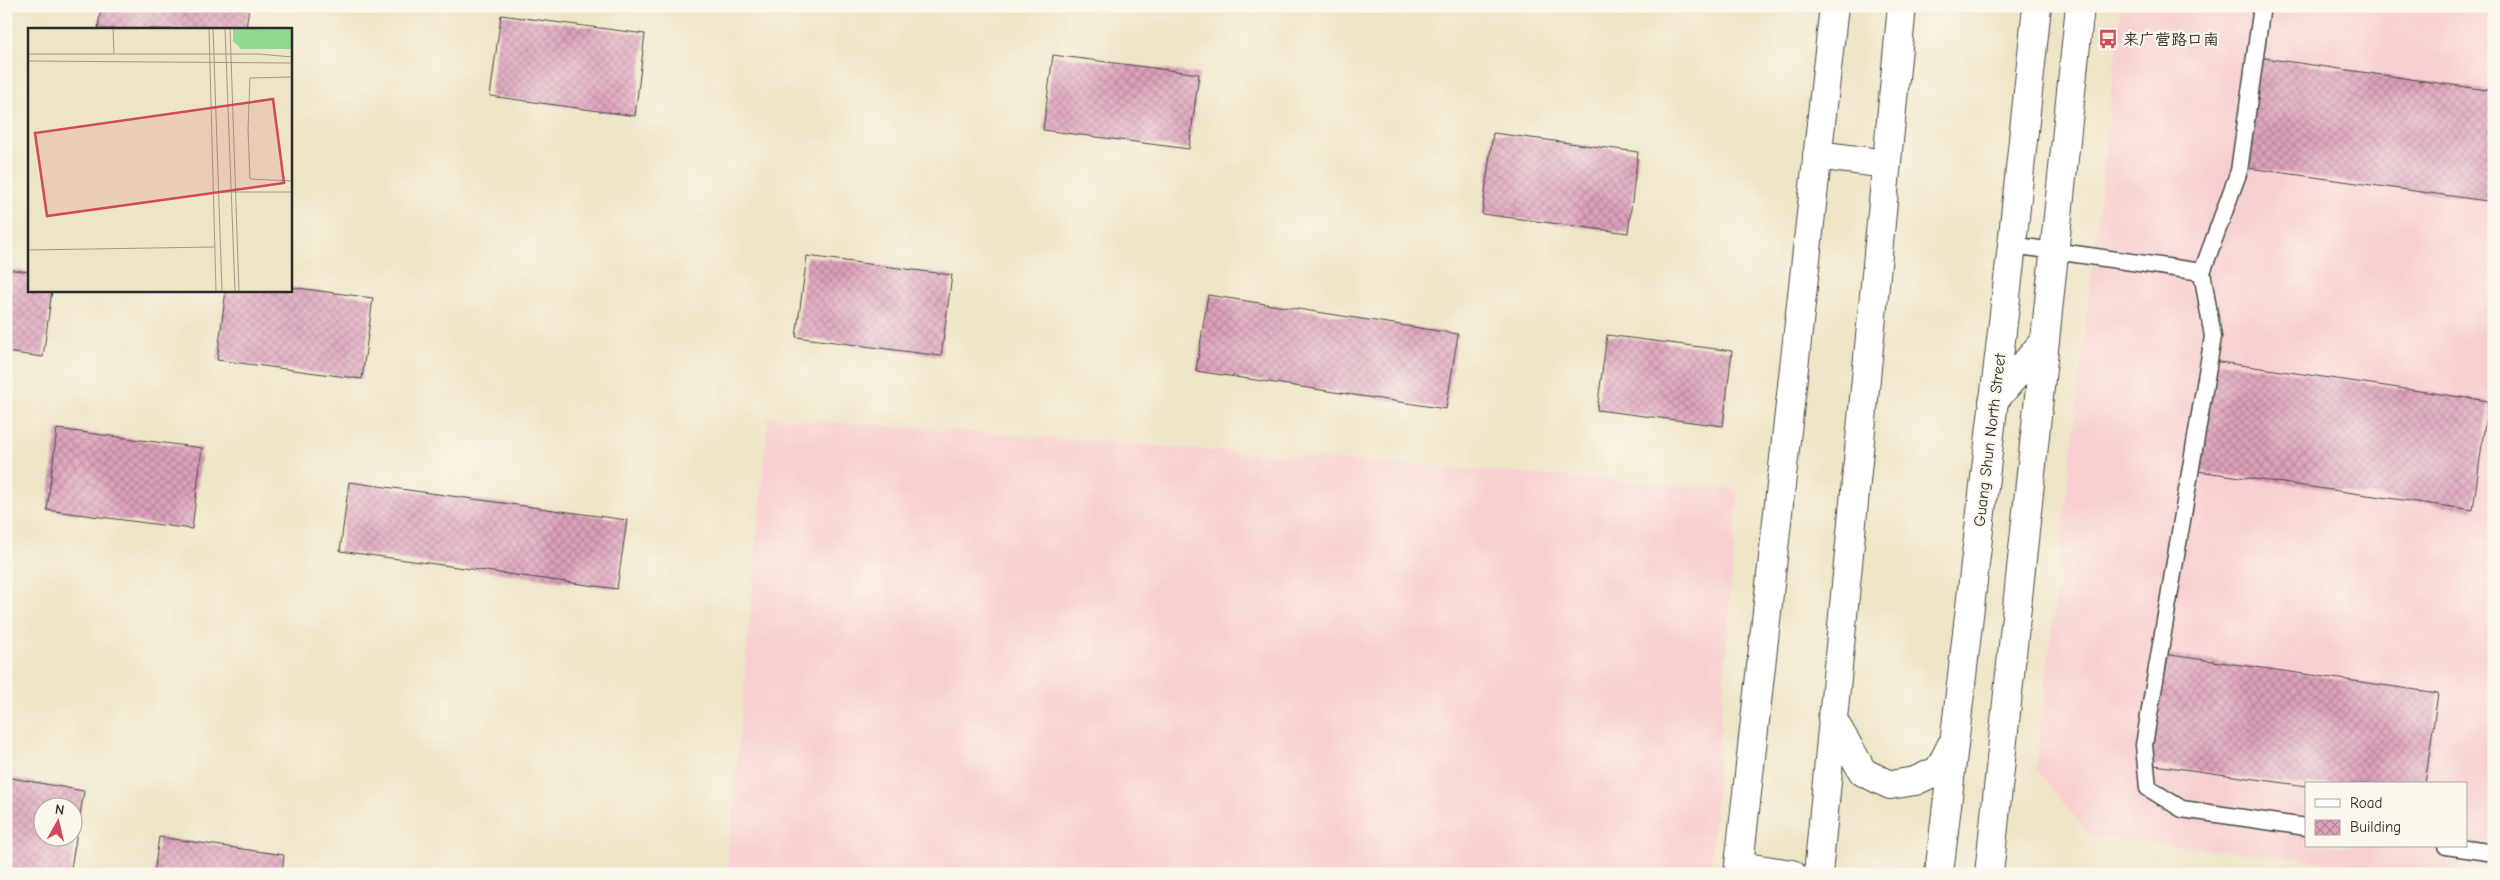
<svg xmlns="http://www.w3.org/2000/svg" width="2500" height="880" font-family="'Comic Neue','LXGW WenKai TC',sans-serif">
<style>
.built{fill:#f7cfd0;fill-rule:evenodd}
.building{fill:url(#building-cross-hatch);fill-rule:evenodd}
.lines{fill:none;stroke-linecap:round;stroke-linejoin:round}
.service-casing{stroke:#484742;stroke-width:19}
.tertiary-casing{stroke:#484742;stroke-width:30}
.primary-casing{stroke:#484742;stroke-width:30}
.service{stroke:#fff;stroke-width:16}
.tertiary{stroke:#fff;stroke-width:28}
.primary{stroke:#fff;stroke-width:28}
.labels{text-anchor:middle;stroke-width:4.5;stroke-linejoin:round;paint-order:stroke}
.poi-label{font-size:16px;fill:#2b2b2b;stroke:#fbf7ec;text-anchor:start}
.street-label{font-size:16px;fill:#2b2b2b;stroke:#fbf7ec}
.inset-road{fill:none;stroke:#a09a88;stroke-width:1}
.view{fill:#d1495b;fill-opacity:0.15;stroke:#d1495b;stroke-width:2.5}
.inset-edge{fill:none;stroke:#2b2b2b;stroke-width:2.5}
</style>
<defs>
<pattern id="building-cross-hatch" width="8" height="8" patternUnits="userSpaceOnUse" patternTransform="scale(1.25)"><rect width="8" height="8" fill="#dea0bc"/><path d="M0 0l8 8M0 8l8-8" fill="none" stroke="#b48399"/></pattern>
</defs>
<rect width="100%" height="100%" fill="#fbf7ec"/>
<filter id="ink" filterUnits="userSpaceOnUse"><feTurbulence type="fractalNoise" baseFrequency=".02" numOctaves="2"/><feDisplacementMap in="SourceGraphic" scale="10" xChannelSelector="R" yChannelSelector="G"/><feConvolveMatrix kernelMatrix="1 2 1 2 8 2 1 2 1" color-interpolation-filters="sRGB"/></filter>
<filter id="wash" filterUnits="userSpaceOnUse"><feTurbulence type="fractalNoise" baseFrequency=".0096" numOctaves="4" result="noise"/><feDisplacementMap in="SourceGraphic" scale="20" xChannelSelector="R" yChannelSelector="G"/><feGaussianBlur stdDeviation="1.12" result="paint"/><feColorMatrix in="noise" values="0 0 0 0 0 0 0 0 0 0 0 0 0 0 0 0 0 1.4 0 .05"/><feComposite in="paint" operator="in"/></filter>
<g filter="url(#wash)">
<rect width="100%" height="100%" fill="#eee4c6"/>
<path class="built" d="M2121 6H2494V874H2380L2361 866 2090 836 2036 769ZM2306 784H2466V846H2306Z
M768 417 1738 490 1710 874H727Z"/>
<g id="blocks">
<path class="building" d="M101 6H249L246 29H98Z
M501 15 645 34 635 116 490 96Z
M1053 55 1199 74 1189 149 1043 130Z
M2250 56 2494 91V202L2234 166Z
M1493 133 1638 152 1628 233 1482 214Z
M807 256 952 275 941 356 796 337Z
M6 269 29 272V290H52L43 357 6 352Z
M290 287 373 298 362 379 217 360 226 290H290Z
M1208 295 1458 334 1446 409 1196 371Z
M1607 335 1732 351 1723 426 1597 410Z
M2206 360 2488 401 2473 510 2191 470Z
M57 429 202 448 192 529 47 510Z
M349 482 627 520 617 589 340 551Z
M2156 653 2438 693 2425 784H2306V786L2140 763Z
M6 777 84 791 70 874H6ZM42 808H72V838H42Z
M159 837 284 855 282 874H154Z"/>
</g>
</g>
<g filter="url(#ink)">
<use href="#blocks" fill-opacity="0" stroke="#484742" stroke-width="1"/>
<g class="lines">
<defs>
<path id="service" d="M2262 6 2239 171 2202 272 2213 337 2144 745 2148 788 2182 809 2306 827
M2012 245 2202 272
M2446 846 2494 853"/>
<path id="tertiary" d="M1739 866 1792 874
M1738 874 1834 6
M1989 874 2080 6"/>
<path id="primary" d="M1817 155 1887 164
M1993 402 2045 340
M1832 718 1863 772 1890 785 1915 781 1939 770 1951 746
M1818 874 1902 6
M1939 874 2012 245 2037 6"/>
</defs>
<use href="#service" class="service-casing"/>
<use href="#tertiary" class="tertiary-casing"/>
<use href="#primary" class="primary-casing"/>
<use href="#service" class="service"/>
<use href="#tertiary" class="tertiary"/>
<use href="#primary" class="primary"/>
</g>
</g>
<defs>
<symbol id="bus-bare" viewBox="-9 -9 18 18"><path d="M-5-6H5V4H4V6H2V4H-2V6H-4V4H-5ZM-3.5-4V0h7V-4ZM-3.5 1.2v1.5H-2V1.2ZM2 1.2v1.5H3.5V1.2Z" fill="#d1495b" stroke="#fbf7ec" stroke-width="2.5" paint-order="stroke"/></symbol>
</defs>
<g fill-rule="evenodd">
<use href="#bus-bare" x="2094" y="25" width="28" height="28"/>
</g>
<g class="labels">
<g class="poi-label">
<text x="2123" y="45">来广营路口南</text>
</g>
<g class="street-label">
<text transform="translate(1989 440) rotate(-83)" y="6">Guang Shun North Street</text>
</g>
</g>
<g transform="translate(28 28)">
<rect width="264" height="264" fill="#eee4c6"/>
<path d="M205 0H264V21H213L205 13Z" fill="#91d892"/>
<path class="inset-road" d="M85 0 86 26M181 0 188 263M185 0 194 263M197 0 207 263M202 0 211 263M0 26H231L264 29M0 33 264 35M264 49 222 50 220 101 222 151 264 153M189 164H264M0 222 186 219"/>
<path class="view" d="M245 71 256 155 19 188 7 105Z"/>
<rect width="264" height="264" class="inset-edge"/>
</g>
<rect width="2500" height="880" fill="none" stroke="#fbf7ec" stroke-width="25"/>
<rect x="2305" y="782" width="162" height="65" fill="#fbf7ec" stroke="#a8a59f"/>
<rect x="2315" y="799" width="25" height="8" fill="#ffffff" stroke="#a8a59f"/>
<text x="2350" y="808" font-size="15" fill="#2b2b2b">Road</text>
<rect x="2315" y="820" width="25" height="15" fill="url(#building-cross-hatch)" stroke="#a8a59f"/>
<text x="2350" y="832" font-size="15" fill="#2b2b2b">Building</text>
<g transform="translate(58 822) rotate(8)"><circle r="24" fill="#fbf7ec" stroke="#a8a59f"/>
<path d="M0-4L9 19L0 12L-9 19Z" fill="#d1495b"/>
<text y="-8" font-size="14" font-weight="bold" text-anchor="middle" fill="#2b2b2b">N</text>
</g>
</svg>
